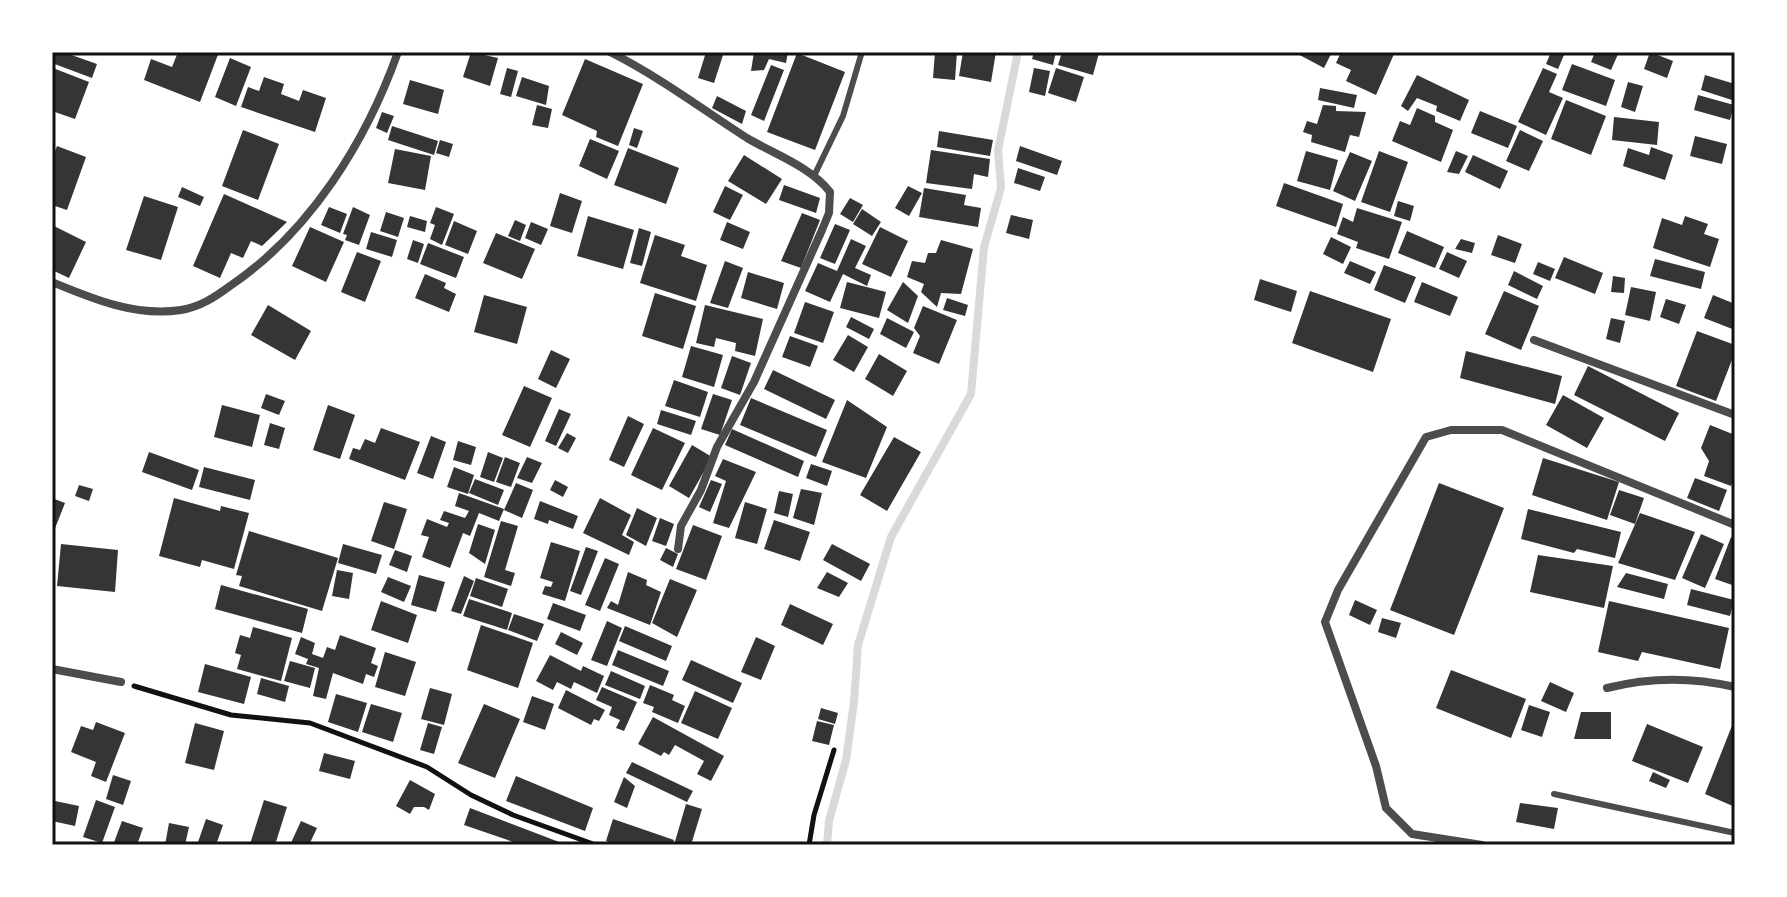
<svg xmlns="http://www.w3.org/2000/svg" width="1787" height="897" font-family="'PT Sans',sans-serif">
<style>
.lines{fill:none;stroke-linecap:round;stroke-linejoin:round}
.stream{stroke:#d9d9d9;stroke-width:8}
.building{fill:#353535}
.path{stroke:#111;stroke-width:5}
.service{stroke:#4c4c4c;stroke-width:6}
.minor{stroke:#4c4c4c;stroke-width:8}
.neatline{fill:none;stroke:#111;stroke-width:3}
</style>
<rect width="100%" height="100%" fill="#fff"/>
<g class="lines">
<path class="stream" d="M827 845 829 821 846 760 854 702 858 645 891 537 971 394 984 247 1001 188 998 150 1018 52"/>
</g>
<path class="building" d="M52 52H63L97 64 92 78 52 63Z
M178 52H219L200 102 144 80 151 59 172 67Z
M471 52 498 58 490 86 463 77Z
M706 52H724L714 83 698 78Z
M754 52H788L786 63 769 59 764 70 751 71Z
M935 52H957L955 80 933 78Z
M963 52H996L991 82 959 76Z
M1034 52H1056L1053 65 1032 59Z
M1062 52 1099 53 1093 75 1058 65Z
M1294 52H1332L1324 68Z
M1341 52H1389L1394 54 1376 95 1346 81 1351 70 1336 63Z
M1551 52 1564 55 1558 69 1546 64Z
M1595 52H1619L1611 70 1591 62Z
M1650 52 1673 61 1667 78 1644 69Z
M797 53 845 72 815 150 767 132Z
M230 58 251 67 236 106 215 97Z
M585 59 643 84 618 146 596 137 597 131 562 115Z
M1572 64 1615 80 1606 106 1562 90Z
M771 65 784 70 764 121 751 115Z
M53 68 89 82 75 119 52 111Z
M507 68 518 71 511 97 500 94Z
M1034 68 1050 71 1045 96 1029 92Z
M1056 68 1084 77 1076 102 1048 93Z
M1543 68 1557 74 1549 92 1563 98 1546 135 1518 122Z
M1417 75 1469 100 1460 121 1436 111 1437 106 1417 98 1408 111 1401 106Z
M1705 75 1735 84V101L1701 90Z
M264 77 284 84 281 94 299 101 303 90 326 98 315 132 241 107 248 87 259 91Z
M522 77 549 86 546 105 516 96Z
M410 80 444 90 438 114 403 104Z
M1628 82 1643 86 1635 112 1621 107Z
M1320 88 1357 95 1354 108 1318 100Z
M1698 95 1734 105 1730 120 1694 110Z
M717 96 746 111 742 124 712 108Z
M1566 100 1606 116 1591 155 1551 139Z
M537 105 552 109 548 128 532 125Z
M1323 105 1336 106V111L1366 112 1359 137 1350 135 1345 152 1311 142 1312 135 1303 132 1307 121 1317 124Z
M1417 108 1435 116V122L1453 130 1441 162 1392 141 1400 121 1410 125Z
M1480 111 1517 126 1508 148 1471 133Z
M382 112 394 116 387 133 376 128Z
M1614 117 1659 122 1657 145 1612 140Z
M392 126 438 141 434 155 388 140Z
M634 128 643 131 637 148 629 145Z
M243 130 279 144 258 200 222 186Z
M1520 130 1543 141 1529 171 1506 161Z
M939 131 993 140 990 156 937 147Z
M1695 136 1727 144 1722 164 1690 156Z
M590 139 619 151 607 179 579 166Z
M440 140 453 144 449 157 436 153Z
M57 146 86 157 67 210 52 205V159Z
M1020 146 1062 161 1057 175 1016 161Z
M1651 147 1673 155 1665 180 1623 166 1628 148 1649 155Z
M628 148 679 168 666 204 614 185Z
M395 149 431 156 425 190 388 183Z
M931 150 990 159 988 177 974 174 972 189 926 183Z
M1306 151 1338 160 1330 190 1297 181Z
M1379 151 1408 162 1390 212 1361 202Z
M1456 151 1468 156 1459 174 1447 172Z
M1350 152 1372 161 1355 201 1333 191Z
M744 155 782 179 766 204 728 181Z
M1473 155 1508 171 1500 189 1465 172Z
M1018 168 1045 177 1040 191 1014 183Z
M1284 183 1343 204 1336 227 1276 206Z
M784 185 820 198 816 213 779 200Z
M725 186 743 195 730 220 713 212Z
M908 186 922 193 909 216 895 208Z
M182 187 204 197 200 206 178 197Z
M924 188 966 195 964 205 981 208 978 227 919 217Z
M560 193 582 201 572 233 550 226Z
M224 194 287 222 262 246 251 241 243 258 231 253 220 278 193 266Z
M144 196 178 207 161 260 126 250Z
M850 198 863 205 853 222 840 214Z
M1398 201 1414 206 1410 221 1394 216Z
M329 207 347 214 340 233 321 225Z
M353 207 370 215 359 245 345 240 347 235 343 234Z
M436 207 454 214 442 245 430 239 435 225 430 223Z
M1357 208 1402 222 1389 259 1356 248 1358 242 1337 234 1343 217 1353 222Z
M862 209 881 222 872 236 853 224Z
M386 212 404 218 398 237 380 231Z
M802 213 820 220 801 268 781 261Z
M1011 215 1033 220 1029 239 1006 233Z
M410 216 427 221 425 232 407 227Z
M588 216 634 230 623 269 577 256Z
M1685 216 1708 224 1704 234 1719 239 1710 267 1653 248 1662 218 1682 225Z
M515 220 526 225 520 241 508 236Z
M454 221 477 231 468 254 445 245Z
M531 222 548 229 541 245 525 238Z
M727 222 750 232 743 249 720 240Z
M835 224 850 230 835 264 820 258Z
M52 225 86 242 69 278 52 270Z
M310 227 344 242 326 282 292 266Z
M880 227 908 241 891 277 862 264Z
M639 228 651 232 642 266 630 263Z
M1407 231 1444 247 1435 268 1398 253Z
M371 232 397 240 392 257 366 249Z
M496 233 535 249 522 279 483 263Z
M655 235 685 245 681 256 707 265 696 301 640 283Z
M1498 235 1522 244 1515 263 1491 255Z
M1331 237 1351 247 1343 264 1323 254Z
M851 239 866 246 855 268 871 275 867 286 843 274 830 302 805 291 818 263 837 271Z
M1461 239 1475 243 1472 253 1455 249Z
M413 240 424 244 418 263 407 259Z
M941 240 973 249 961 294 941 293 937 307 921 292 924 284 907 277 912 261 925 263 928 253H936Z
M428 243 464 257 456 278 420 264Z
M357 252 381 261 365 302 341 292Z
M1447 252 1467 261 1459 278 1439 269Z
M1564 257 1603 273 1595 294 1555 278Z
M1655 259 1705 272 1701 289 1650 276Z
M725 261 743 268 728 308 710 303Z
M1350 261 1376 272 1370 284 1344 273Z
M1538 262 1555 269 1550 281 1533 274Z
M1384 265 1416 277 1405 303 1374 290Z
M1514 271 1543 286 1537 299 1508 285Z
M748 272 784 283 777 309 741 298Z
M425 274 446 283 444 288 456 294 449 312 415 298Z
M1613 276 1625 278 1624 293 1611 292Z
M1260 279 1297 291 1291 312 1254 300Z
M847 282 886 292 879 318 840 308Z
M903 282 918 296 908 323 887 310Z
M1422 282 1458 297 1450 316 1414 302Z
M1631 287 1656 292 1650 321 1625 315Z
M1310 291 1391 319 1373 372 1292 343Z
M1504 291 1539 306 1521 350 1485 334Z
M655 293 696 306 683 349 642 336Z
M484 295 527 307 517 344 474 332Z
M1713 295 1735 304V330L1704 318Z
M947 298 968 305 965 316 943 310Z
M1666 299 1686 305 1679 324 1660 317Z
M805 302 834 312 823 343 794 333Z
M268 305 311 331 295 360 251 335Z
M705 305 763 319 755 356 735 351 736 343 716 338 714 347 696 343Z
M923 306 957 320 939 364 913 353 920 336 914 328Z
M851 317 874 329 869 339 846 327Z
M887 318 914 332 906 348 880 334Z
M1611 318 1625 321 1620 343 1606 339Z
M1697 331 1735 345V352L1716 401 1676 386Z
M848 335 868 347 854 372 833 360Z
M790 336 818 346 810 367 782 357Z
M691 346 723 355 714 387 682 377Z
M551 350 570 359 556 388 538 379Z
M1466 351 1562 376 1555 404 1460 378Z
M879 354 907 371 893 396 865 379Z
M732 356 751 363 740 395 721 388Z
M1588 366 1679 413 1665 441 1574 395Z
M773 370 835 400 826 419 764 389Z
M674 380 708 392 700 417 665 406Z
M524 386 552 398 530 447 502 435Z
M266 394 285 401 279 415 261 408Z
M713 394 732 400 720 435 701 429Z
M1563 395 1604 418 1587 448 1546 425Z
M751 398 827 430 816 457 740 425Z
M847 400 887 427 866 478 822 462Z
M222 405 260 415 252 447 214 437Z
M328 405 355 415 340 459 313 450Z
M559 409 571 414 556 446 545 441Z
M661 410 696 421 691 435 657 424Z
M628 416 644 424 624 467 609 460Z
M270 423 285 428 279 449 264 445Z
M1710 425 1735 435V476L1731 486 1704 476 1709 461 1701 448Z
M381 428 420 442 405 480 349 459 353 448 360 450 365 439 375 443Z
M653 428 685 443 662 490 631 475Z
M732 429 804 461 798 477 725 445Z
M567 433 576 438 568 453 558 448Z
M431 436 446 442 433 479 417 473Z
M894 437 921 452 887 511 860 495Z
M458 441 476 447 471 465 453 460Z
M692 445 712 457 689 498 669 486Z
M149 452 199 470 192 490 142 472Z
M488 452 503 458 494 482 480 477Z
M505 457 520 463 511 487 496 482Z
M527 457 542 463 532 483 517 478Z
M1543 458 1619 482 1607 520 1532 495Z
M723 459 756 472 729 528 713 523 726 481 715 476Z
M811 464 832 471 827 486 806 478Z
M204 467 255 480 250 500 199 487Z
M454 467 474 475 468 494 447 487Z
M1695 478 1727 490 1719 511 1687 498Z
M475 479 504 490 498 505 469 493Z
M555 480 568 487 563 497 550 490Z
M711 480 722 484 710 512 699 507Z
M516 483 533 490 522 518 504 510Z
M1439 483 1504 508 1454 635 1390 610Z
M79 485 93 489 89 501 75 496Z
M801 489 822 493 814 525 793 518Z
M1619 490 1644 498 1635 524 1610 515Z
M779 491 793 494 788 517 774 513Z
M459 493 504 509 499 521 479 513 470 536 463 533 450 568 422 557 429 537 421 535 427 519 447 527 449 523 440 520 444 511 465 518 469 511 455 506Z
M52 498 65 503 54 531 52 530Z
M174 498 220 511 221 506 249 513 234 569 202 560 200 567 159 556Z
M600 498 631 515 622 535 634 542 629 555 583 533Z
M540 501 578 516 573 529 549 520 548 524 534 519Z
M384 502 407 509 394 549 371 541Z
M745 502 767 509 757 544 735 538Z
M637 508 657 518 646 546 626 535Z
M1528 509 1621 532 1615 558 1577 549 1574 553 1521 539Z
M1640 513 1695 532 1675 580 1618 563Z
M660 518 674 524 666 546 652 541Z
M774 520 810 532 800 561 764 549Z
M501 521 518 526 505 570 515 573 511 586 484 577Z
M478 524 495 530 485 564 469 553Z
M693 525 722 536 706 580 676 569Z
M249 531 338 558 322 611 239 586 242 576 236 575Z
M1701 534 1724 544 1705 588 1682 578Z
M1731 537 1735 538V586L1715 579Z
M551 542 580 551 565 601 542 594 545 586 551 587 553 582 540 578Z
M61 544 118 550 115 592 57 586Z
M343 544 382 555 376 574 338 563Z
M832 544 870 564 861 581 823 560Z
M586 547 598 551 581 595 570 591Z
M666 548 678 554 673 567 660 560Z
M395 550 412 556 407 572 389 565Z
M1538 555 1613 566 1604 608 1530 592Z
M605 558 619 564 600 611 585 605Z
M337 570 353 573 349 599 332 596Z
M628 572 647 580 646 585 661 592 650 625 607 608 611 601 618 605Z
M827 572 848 583 839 597 817 588Z
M1626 573 1668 584 1664 599 1617 587Z
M419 575 445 582 436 612 411 605Z
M464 576 474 581 461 614 451 611Z
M388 577 411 586 404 602 381 592Z
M476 578 508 589 502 607 470 596Z
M670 579 697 590 677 637 652 623Z
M221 585 308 609 302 633 215 609Z
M1691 589 1734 600 1730 616 1687 605Z
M469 599 512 613 507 630 463 616Z
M1355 600 1377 610 1370 625 1349 615Z
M381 601 417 615 408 643 371 630Z
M1609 601 1729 628 1720 669 1642 652 1638 661 1598 652Z
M553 603 586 615 580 631 547 619Z
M790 604 833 624 823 645 781 625Z
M514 614 544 624 537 641 508 630Z
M1382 618 1401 623 1396 638 1378 632Z
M607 621 622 628 607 666 591 660Z
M481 625 533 643 518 688 467 670Z
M625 626 672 646 666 661 619 641Z
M253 627 292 638 281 681 237 669 241 655 235 653 240 635 250 638Z
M561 632 583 643 577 655 555 644Z
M340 635 376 648 371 663 378 666 374 677 366 674 363 684 333 673 326 699 313 696 319 668 306 664 308 659 295 654 301 637 315 643 312 654 323 658 327 647 335 650Z
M756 637 775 646 761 680 741 672Z
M618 650 669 671 663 686 612 665Z
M385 652 416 662 405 696 375 687Z
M550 655 581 671 583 666 604 676 597 693 574 682 571 689 557 682 553 690 536 681Z
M691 660 742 683 733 703 682 680Z
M290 661 315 668 310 688 284 681Z
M205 664 251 677 244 704 198 692Z
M1451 670 1526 699 1511 738 1436 708Z
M611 671 645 686 640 699 605 685Z
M261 678 289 686 285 702 257 694Z
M1550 682 1574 693 1566 712 1541 701Z
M650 685 674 695 672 700 685 706 678 723 652 712 654 707 643 703Z
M602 687 637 702 624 731 616 728 620 720 609 715 612 707 596 700Z
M430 688 452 694 444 725 421 719Z
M566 690 605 710 599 721 594 719 591 725 558 708Z
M695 691 732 708 718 739 681 723Z
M336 694 367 703 358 732 328 722Z
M532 696 554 704 545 730 523 722Z
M371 704 402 713 393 742 362 732Z
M484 704 520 719 495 778 458 763Z
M1529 705 1550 712 1542 737 1521 730Z
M821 708 838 713 835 724 818 719Z
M1581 712H1611V739H1574Z
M653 717 724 756 711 781 697 774 704 761 675 745 669 755 664 752 661 756 638 744Z
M1735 718V807L1705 794Z
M817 721 834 725 829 745 812 741Z
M96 722 125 733 106 782 91 776 96 762 71 752 81 726 93 730Z
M195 723 224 731 214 770 185 763Z
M428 723 442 727 434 754 420 750Z
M1647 724 1703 747 1688 783 1632 761Z
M324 753 355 761 350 779 319 771Z
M632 762 693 791 687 802 626 773Z
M1653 772 1670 780 1666 788 1649 781Z
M113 775 131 781 123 805 106 799Z
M516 776 593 808 585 831 506 801Z
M624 777 635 786 627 808 614 802Z
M410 780 435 794 429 810 424 807H414L410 814 396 806Z
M96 800 115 807 102 843 83 837Z
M264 800 287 807 275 845H252L250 844Z
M55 801 79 806 75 826 52 821Z
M1520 803 1558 808 1554 829 1516 822Z
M686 804 702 809 691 845H674Z
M470 808 567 845H522L464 825Z
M206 819 223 825 216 845H197Z
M613 819 674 840 672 845H619L606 841Z
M122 821 143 828 137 845H113Z
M301 821 317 828 309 845H290Z
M169 823 189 827 185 845H165Z"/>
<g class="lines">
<path class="path" d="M134 686 231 715 310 723 427 767 471 795 513 815 596 845
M809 845 814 815 834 750"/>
<path class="service" d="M814 176 843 116 861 55
M1554 794 1735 833"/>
<path class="minor" d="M610 52C658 76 702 109 747 138 774 154 811 167 830 192L829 213 822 230 754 382 717 447 701 490 681 526 678 549
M52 282C93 299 136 317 181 310 200 307 215 297 230 286 310 232 366 142 398 52
M1534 340 1735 415
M52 669 121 682
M1607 688C1650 677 1692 677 1735 687
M1482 845 1412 834 1386 808 1376 766 1325 622 1338 590 1426 437 1451 430H1502L1735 525"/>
</g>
<rect width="1787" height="897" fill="none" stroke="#ffffff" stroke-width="108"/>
<rect x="54" y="54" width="1679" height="789" class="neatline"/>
</svg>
